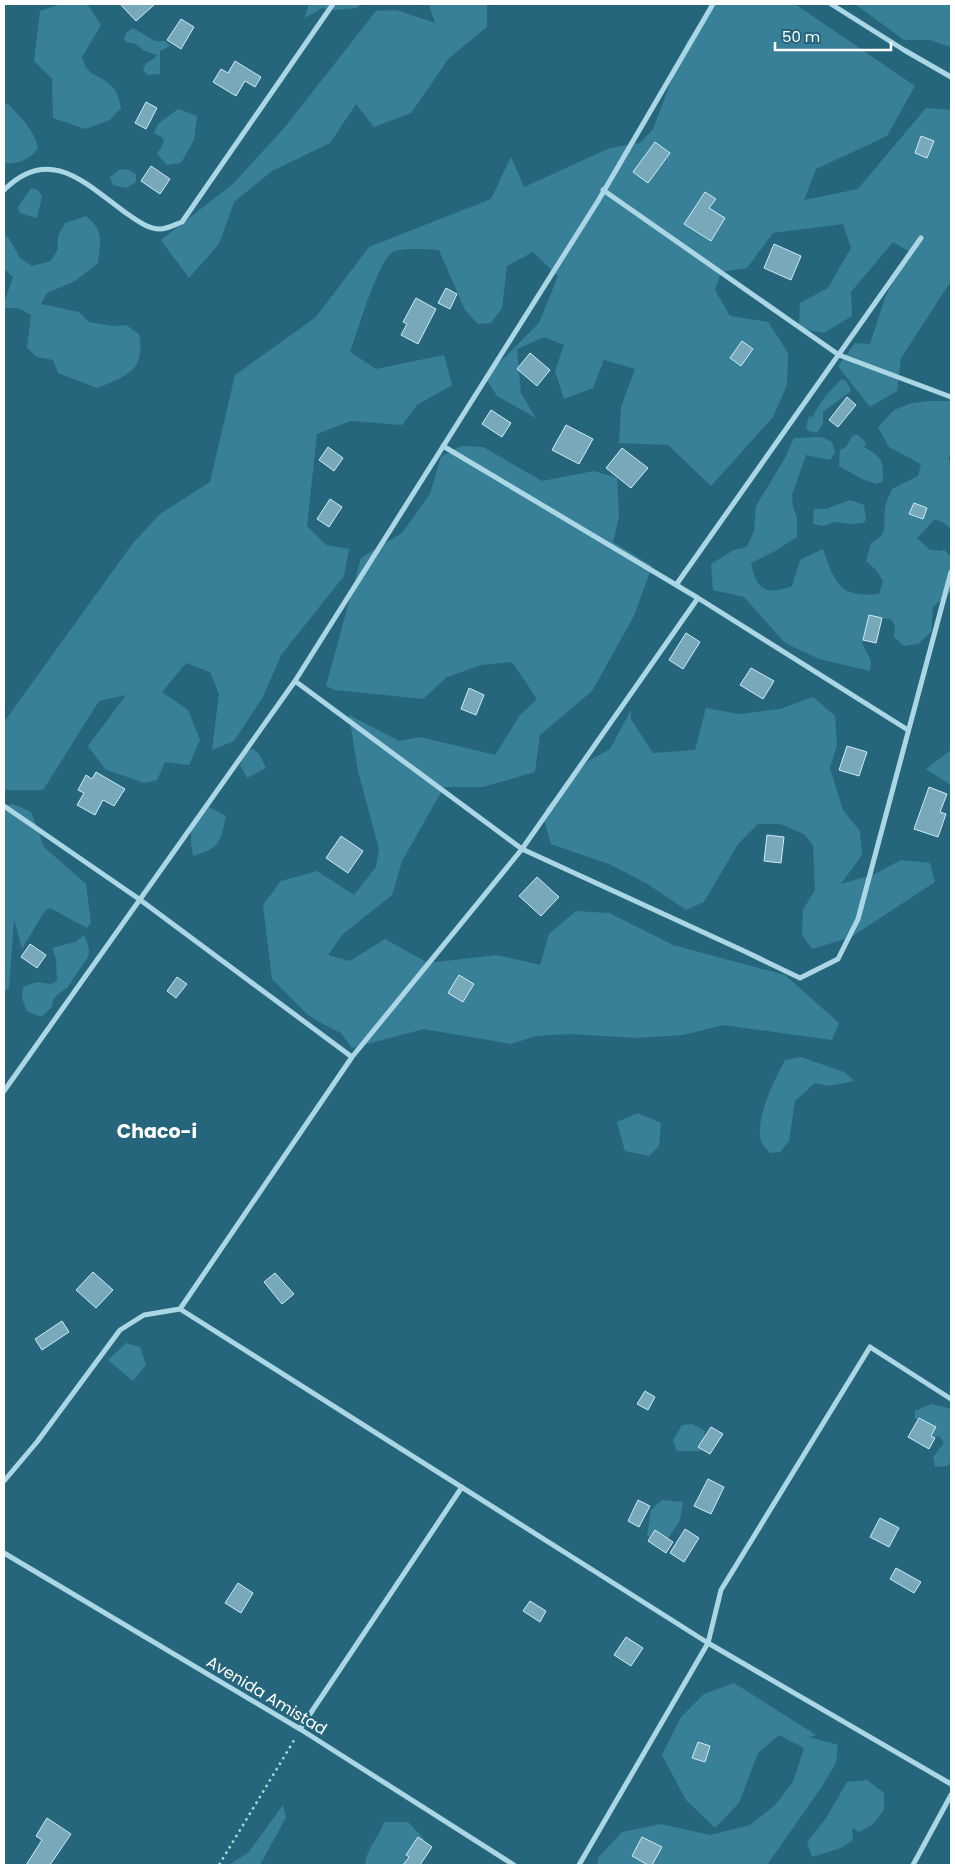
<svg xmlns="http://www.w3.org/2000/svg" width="955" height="1869" font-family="Poppins,sans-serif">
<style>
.green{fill:#378098}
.building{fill:#77a9ba;stroke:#ceebf4}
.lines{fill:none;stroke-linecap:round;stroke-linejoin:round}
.path{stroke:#abd7e5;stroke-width:2.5;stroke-dasharray:2.5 4;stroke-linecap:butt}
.street{stroke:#abd7e5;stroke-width:5}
.labels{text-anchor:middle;stroke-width:5;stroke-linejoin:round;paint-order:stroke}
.street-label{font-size:16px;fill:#fff;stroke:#26667d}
.quarter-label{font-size:19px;font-weight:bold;fill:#fff;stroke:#26667d}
</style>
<rect width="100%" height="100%" fill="#26667d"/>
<path class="green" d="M61 4 88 5 101 25 82 57C89 79 95 71 109 84 117 90 119 99 121 108L110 120 85 129 53 118 52 79 34 61 40 11Z
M309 4H363L356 8 335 10 322 8 305 18Z
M427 4H487V27L449 58 411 113 374 127 356 104 330 143 272 171 234 202 219 244 189 278 161 240 234 183 285 127 376 11 396 10 435 23 429 5Z
M713 4H795L915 86 887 136 816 169 804 200 858 189 926 108 951 110V281L901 358 897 391 870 407 838 366 855 343 870 344 886 295 910 252 893 242 851 292 852 316 824 333 799 328 800 303 828 288 851 248 843 224 773 233 747 268 721 272 715 290 730 316 768 322 788 353 787 385 773 417 711 486 668 445 619 443 621 407 635 369 604 360 593 388 564 399 555 371 564 345 544 337 517 349 521 393 536 418 497 396 485 377 539 323 558 276 533 252 507 266 502 308 491 323 478 324 465 310 439 250C427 249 404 247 393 252 378 260 357 333 350 352L376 369 444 355 452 385 417 405 402 425 351 421 317 434 307 526 326 545 349 549 344 576 281 655 263 697 234 741 212 750 219 694 210 672 186 663 162 692 188 710 200 740 189 765 165 762 157 780 144 783 105 769 88 746 126 695 99 701 43 790H5L4 722 133 543 160 514 210 482 235 375 316 317 369 247 491 199 511 157 524 187 610 148 640 143 653 129 686 43Z
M855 4H951V47L930 40H904Z
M133 28 155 41H165L170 46 160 51V74L148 75 143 70 146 63 152 60 157 55 143 50 136 44 126 42 124 38 127 32Z
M4 103 8 104C21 118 34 129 38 148 31 159 18 165 4 163Z
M178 109 197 116 194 140 181 163 167 165 157 154 164 142 162 137 154 133 158 124Z
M121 169 129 170 136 174V182L126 188 113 185 110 177Z
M31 188 38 190 42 196 37 218 20 213 18 207Z
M86 216C105 232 100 241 98 263L75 281 47 293 41 304 79 312 89 322 113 326 126 325 139 334C146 371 126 376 97 388L58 373 53 360 37 357 27 348 31 315 18 308H6L4 309C4 298 10 288 13 277L4 269V236L8 237 20 258 32 266 51 261 58 249V236L65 223Z
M842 379 847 382 851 391 823 412V424L817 433 809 431 806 428 809 415 812 418C821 401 828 392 842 379Z
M930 401H951V455L948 458 951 464V529L944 523 935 519 917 538 930 550 942 551 944 549 951 558V591L933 607 931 632 918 644 904 646 894 637 895 626 891 619 879 618 862 643 871 661 870 671 819 659 785 643 744 597 713 590 711 564 734 550 747 547 754 531 756 506 785 458 794 438 822 437 832 442 835 452 830 460 806 455 792 495 793 507 797 517V537L775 551 751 563C757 590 764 596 792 586L800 560 823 549C827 560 831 573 838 583 846 595 866 596 879 594L883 581 876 570 866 561 871 543C889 534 883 525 885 508 886 501 890 495 892 489L918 476 921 464 889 447 878 427 894 410 912 403Z
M853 435H858L866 443 864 447C883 458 883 460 883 481L877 484 862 479 839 466 840 450 846 447Z
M461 446 483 447 542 481 594 471 617 478 619 517 613 542 652 566 634 616 592 691 540 735 535 772 483 787H444L402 861 392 895 343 934 328 955 350 961 385 939 428 963 497 955 540 965 549 934 576 911 609 913 673 945 785 975 839 1023 832 1040 723 1025 683 1035 637 1038 571 1034 536 1036 511 1044 424 1029 352 1048 341 1033 323 1024 308 1015 272 979 263 905 281 881 317 871 354 895 376 867 379 849 358 771 349 715 399 741 420 737 495 755 520 715 537 699 512 662 481 665 447 677 423 699 335 690 326 686 361 558 402 533 430 494 441 457Z
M850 500 864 505 866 520 863 523 851 524 834 522 824 526 813 524 814 509H826Z
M813 697 835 716 837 745 830 768 843 810 860 831 862 855 841 884 875 874 901 860 930 863 935 882 851 937 812 949 802 935 803 910 815 890 813 845 804 834 780 824H758L738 844 704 902 686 910 646 883 609 864 551 844 544 820 546 808 588 761 610 749 631 710V719L653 753 695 750 706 708 739 714 780 709Z
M253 749 259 754 266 768 247 778 240 765 247 750Z
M951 750V785L926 769Z
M13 804 31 812 44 847 86 884 91 923 87 928 50 908 44 912 22 949 14 919 9 988 4 992V806Z
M207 806 226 816C220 843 220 848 193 856 189 833 190 822 207 806Z
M84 935C93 955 89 956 77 973 73 978 70 986 65 989 58 995 52 997 52 1007L41 1017 27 1011 22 999 23 987 37 982 51 984 57 981 56 959 52 948 75 942Z
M801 1057 844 1072 855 1081 829 1086 815 1083 795 1101 789 1141 780 1152 771 1153C767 1150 763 1146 761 1141 755 1119 774 1080 785 1060Z
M638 1113 661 1123 659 1146 649 1156 625 1151 617 1122Z
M126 1343 140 1347 146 1365 133 1381 108 1360Z
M931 1404 951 1409V1461L947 1466 935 1467 933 1457 944 1443 939 1436 933 1437 932 1427 923 1420 915 1419V1411Z
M692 1424 705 1431 701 1451H677L673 1440 682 1425Z
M662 1500 683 1502 680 1520 667 1540 647 1536 651 1510Z
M734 1683 816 1735 809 1737 838 1745 836 1763 821 1788 767 1865H597L598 1858 622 1832 661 1824 710 1835 750 1825 775 1805 793 1782 804 1748 779 1735 758 1753 739 1803 715 1828 686 1800 662 1755 681 1717 704 1694Z
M867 1780 884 1793V1810L872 1825 859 1832 852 1828 853 1840 841 1848 812 1857 807 1842 826 1818 847 1782Z
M283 1805 286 1817 260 1865H229L249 1852Z
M384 1822H408L424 1839 408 1852 404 1865H365C366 1849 379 1838 384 1822Z"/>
<path class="building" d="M120 4H155L136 21Z
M181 19 194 27 181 49 167 40Z
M235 61 261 77 255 87 245 81 236 96 213 82 221 69 228 73Z
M146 102 157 108 146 129 135 123Z
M921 136 934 141 927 158 915 153Z
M655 142 670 153 648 183 633 172Z
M151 166 170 179 160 194 141 181Z
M705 192 716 199 709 208 725 218 711 241 684 224Z
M774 244 801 256 791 280 764 268Z
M446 288 457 294 450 309 438 303Z
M416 298 436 309 418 344 401 335 407 324 403 322Z
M742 341 753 349 741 366 730 358Z
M530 353 550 370 537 386 517 369Z
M847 397 856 405 838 427 829 420Z
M491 410 511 423 502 437 482 424Z
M566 425 593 439 579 464 552 450Z
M328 447 343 458 334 471 319 460Z
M622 448 648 468 631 488 606 468Z
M330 499 342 507 329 527 317 519Z
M914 503 927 508 923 519 909 514Z
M869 615 882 618 876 643 863 640Z
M686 633 700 642 683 669 669 660Z
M751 668 774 681 763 699 740 685Z
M469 688 484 695 476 715 461 709Z
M847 746 867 752 859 776 839 770Z
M96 772 125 789 114 806 103 800 95 815 77 805 84 793 78 790 86 775 92 779Z
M929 787 947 794 940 812 946 814 938 837 914 829Z
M767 835 784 837 781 863 764 861Z
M341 836 363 851 348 873 326 858Z
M537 877 559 897 541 916 519 896Z
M30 944 46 955 37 968 21 957Z
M459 975 474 984 463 1002 448 993Z
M177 977 187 984 176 998 167 991Z
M93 1272 113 1290 96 1308 76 1290Z
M275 1273 294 1294 282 1304 264 1282Z
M62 1321 69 1332 42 1350 35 1339Z
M645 1391 655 1397 648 1410 637 1404Z
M919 1418 936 1427 931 1436 935 1438 929 1449 908 1437Z
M711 1427 723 1434 710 1454 698 1447Z
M708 1479 724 1487 711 1514 694 1506Z
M638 1500 650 1506 639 1527 628 1521Z
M880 1518 899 1528 889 1547 870 1537Z
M685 1529 699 1538 684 1562 670 1553Z
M655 1530 673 1542 666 1553 648 1541Z
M896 1568 921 1582 914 1593 890 1579Z
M238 1583 253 1593 241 1613 225 1603Z
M530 1601 546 1611 540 1622 523 1611Z
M626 1637 643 1648 631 1666 614 1655Z
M698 1742 710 1746 705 1762 692 1758Z
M47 1818 71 1834 50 1865H26L42 1840 36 1836Z
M418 1837 432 1847 420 1865H403L409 1857 406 1855Z
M642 1837 662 1847 652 1865H648L632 1856Z"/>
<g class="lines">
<path class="path" d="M219 1865 296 1737"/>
<path class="street" d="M831 4 904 50 951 77
M4 190C50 144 86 184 126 213 136 220 148 229 160 229 167 229 176 224 182 222L333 4
M603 190 839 355 951 397
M443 446 698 598 908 730
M676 585 921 238
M295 681 522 849 744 951 800 978 838 959 858 919 951 572
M4 806 139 899 352 1057
M4 1091 295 681 598 201 713 4
M180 1309 352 1057 522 849 698 598
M4 1481 37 1442 120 1330 144 1315 180 1309 708 1643 951 1784
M4 1553 300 1729 514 1865
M300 1729 462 1487
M579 1865 708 1643 721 1590 870 1347 951 1399
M913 1865 951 1795"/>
</g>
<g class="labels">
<g class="street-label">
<text transform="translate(267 1695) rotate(31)" y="6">Avenida Amistad</text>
</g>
<g class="quarter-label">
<text x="157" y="1138">Chaco-i</text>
</g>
</g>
<rect width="955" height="1869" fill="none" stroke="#ffffff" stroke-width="10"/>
<path d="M775 42v8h116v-8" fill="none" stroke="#ffffff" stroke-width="2.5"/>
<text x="782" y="42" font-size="15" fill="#ffffff" stroke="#26667d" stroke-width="4" paint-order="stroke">50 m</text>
</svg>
